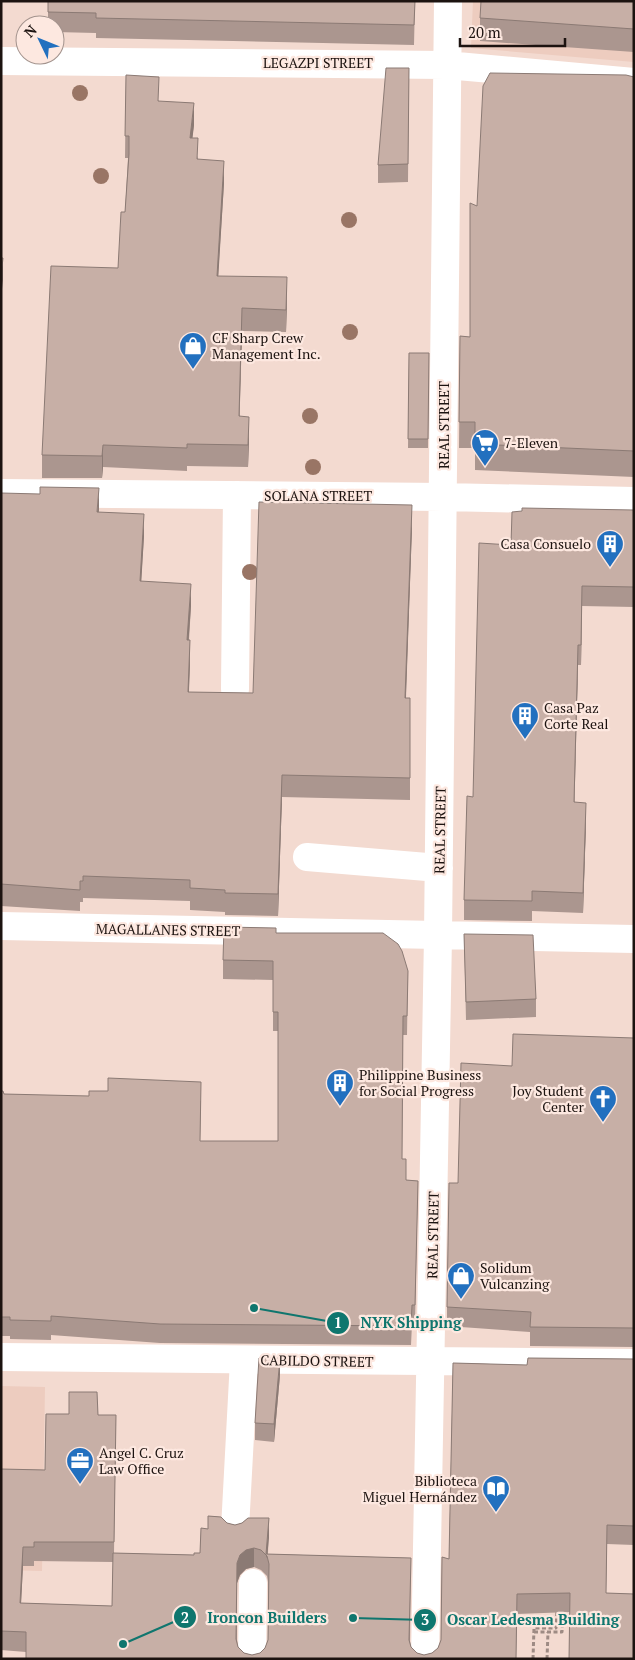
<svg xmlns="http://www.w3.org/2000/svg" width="635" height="1660" font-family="'PT Serif',serif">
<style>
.built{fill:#edccbf}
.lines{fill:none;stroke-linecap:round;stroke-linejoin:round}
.path{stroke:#9e8b84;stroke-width:3;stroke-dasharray:4 2.5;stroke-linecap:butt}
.minor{stroke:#fff;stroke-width:28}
.tree{fill:#997565}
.wall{fill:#ab968f;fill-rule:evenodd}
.shaded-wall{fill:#8b7a74}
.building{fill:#c7afa6;stroke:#8b7a74;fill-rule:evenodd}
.labels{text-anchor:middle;stroke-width:4.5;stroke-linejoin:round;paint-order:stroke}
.street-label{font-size:14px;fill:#1c1310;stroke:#fde8e0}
.poi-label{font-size:14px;fill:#1c1310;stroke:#fde8e0;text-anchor:start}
.leader{fill:none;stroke:#0f766e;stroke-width:2}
.callout-dot{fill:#0f766e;stroke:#fde8e0;stroke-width:2}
.mark-label{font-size:15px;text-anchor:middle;font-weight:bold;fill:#fff}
.callout-label{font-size:15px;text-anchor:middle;font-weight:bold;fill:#0f766e;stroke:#fde8e0;stroke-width:4.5;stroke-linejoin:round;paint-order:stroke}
</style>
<rect width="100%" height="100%" fill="#f3dad0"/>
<path class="built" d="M473 1H634V62L471 48Z
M1 1386 45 1387 42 1571 1 1570Z"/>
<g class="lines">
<path class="path" d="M534 1632H562L563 1610
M533 1659 534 1628H556L557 1609
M547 1659 548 1632"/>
<path class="minor" d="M1 61 446 65 634 82
M1 493 444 497 634 501
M235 689 237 495
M307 857 439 868
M1 926 634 939
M1 1357 634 1363
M235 1529 244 1360
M252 1659 253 1583
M425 1659 438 936 448 1"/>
</g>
<g class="tree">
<circle cx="80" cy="93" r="8"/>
<circle cx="101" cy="176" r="8"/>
<circle cx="349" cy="220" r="8"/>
<circle cx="350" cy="332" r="8"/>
<circle cx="310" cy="416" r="8"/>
<circle cx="313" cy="467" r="8"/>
<circle cx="250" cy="572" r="8"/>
</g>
<path class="wall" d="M48 1H415L414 45 96 38V33L55 32V25H48Z
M634 1V52L480 41V18Z
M409 68 408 182 378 183V165Z
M126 75 159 101 194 125 192 138 198 159 224 183 218 276 287 300 286 332 242 331 239 416 249 439 248 467 187 466V471L103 467 102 478H42V455L118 268 125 212 128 158H125Z
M634 77V477L475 470V448H459L460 336 470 337 477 206Z
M409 353H429L428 448H408Z
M1 493 99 512 144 536 141 581 191 606 189 640 190 661 189 692 253 693 412 527 406 698H410V800L282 797 278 916 225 915V912L190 910V901L83 898V902H80V911L1 906Z
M634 510V607L582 606 581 665H578L574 802 586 823 583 913 532 911V921L464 920V900L473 797 511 545Z
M276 933 408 971 407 1035H403L402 1159 406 1180 418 1181 415 1324H412L411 1345 160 1343 51 1335V1340L10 1339V1336H1V1091L4 1094 201 1101 200 1141H278V1031H273V980L223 979V960Z
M464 934 536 999V1017L466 1020Z
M634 1038V1347L530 1346V1332L447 1326V1307L458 1183 512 1066Z
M528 1358 634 1359V1545L607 1544 606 1593 634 1594V1659H569L570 1612 517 1614 516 1659H26V1652L1 1650V1469L45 1470 46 1414H69V1392H97L98 1415H116L114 1553 194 1555V1553H200L201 1528 208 1529V1516L221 1517 227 1523 235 1525 242 1523 248 1518H269L268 1554 411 1558 410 1641 411 1647 417 1653 424 1655 432 1653 438 1648 441 1640 442 1557 449 1559 453 1363 527 1365ZM34 1561 113 1562 112 1606 21 1603 23 1566H34ZM254 1567 261 1570 267 1576 268 1582V1640L265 1648 260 1653 252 1655 244 1653 238 1647 237 1640V1583L240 1575 246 1569Z
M280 1375 274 1442 255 1440V1423Z"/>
<path class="shaded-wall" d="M194 103V125L190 160V138Z
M224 161V183L217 298V276Z
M3 258V280L1 298V276Z
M287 277V300L286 332V310Z
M242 308V331L239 438V416Z
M249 417V439L248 467V445Z
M103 445V467L102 478V456Z
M99 488V510L97 534V512Z
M412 505V527L405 720V698Z
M144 514V536L140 603V581Z
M191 584V606L187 661V640Z
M582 586V606L581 665V645Z
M190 640V661L188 713V692Z
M578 645V665L574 822V802Z
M282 775V797L278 916V894Z
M586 803V823L583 913V893Z
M280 1358V1375L274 1442V1424Z
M269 1518V1538L267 1558 266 1556Z
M23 1547V1566L20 1623V1603Z
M254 1548V1567L246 1569 240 1575 237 1583V1563L240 1555 246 1550Z"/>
<path class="building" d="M48 1H415L414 25 96 18V13L48 12Z
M481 1H634V29L480 18Z
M386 68H409L408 164 378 165Z
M490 73 626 75 634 77V451L475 444V422H459L460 336 470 337V203L477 206 483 86Z
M126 75 159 77 158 101 194 103 190 138H198L197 159 224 161 217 276 287 277 286 310 242 308 239 416 249 417 248 445 187 444V448L103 445 102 456 42 455 51 266 118 268 121 212H125L129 154V136H125Z
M1 258H3L1 276Z
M409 353H429L428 439H408Z
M40 487 99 488 97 512 144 514 140 581 191 584 187 640H190L188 692 253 693 259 502 412 505 405 698H410V778L282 775 278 894 225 893V890L190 888V880L83 876V881H80V890L1 884V493L40 494Z
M522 508 634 510V587L582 586 581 645H578L574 802 586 803 583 893 532 891V901L464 900 467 796 473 797 479 543 511 545 512 512 522 511Z
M224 927 276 928V933H383L398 944 402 951 408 971 407 1016H403L402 1159H406V1180L418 1181 415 1305H412L411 1326 160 1324 51 1316V1321L10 1320V1317H1V1091H3L4 1094 89 1096V1091H108V1078L201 1082 200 1141H278V1012H273V961L223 960Z
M464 934 533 935 536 999 466 1002Z
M513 1034 634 1038V1328L530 1327 531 1312 447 1307 449 1183H458L461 1063 512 1066Z
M259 1358H280L274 1424 255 1423Z
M528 1358 634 1359V1526L607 1525 606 1593 634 1594V1659H569L570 1593 517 1594 516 1659H26V1632L1 1631V1469L45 1470 46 1414H69V1392H97L98 1415H116L114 1542H34V1547H23L20 1603 112 1606 113 1553 194 1555V1553H200L201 1528 208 1529V1516L221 1517 227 1523 235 1525 242 1523 248 1518H269L266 1554 411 1558 409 1640 411 1647 417 1653 424 1655 432 1653 438 1648 441 1640 442 1557 449 1559 453 1363 527 1365ZM254 1548 261 1550 267 1556 269 1564 268 1640 265 1648 260 1653 252 1655 244 1653 238 1647 236 1639 237 1563 240 1555 246 1550Z"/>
<defs>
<symbol id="shop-pin" viewBox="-11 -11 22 30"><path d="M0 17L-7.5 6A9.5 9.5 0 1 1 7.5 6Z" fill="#2270bf" stroke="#fde8e0"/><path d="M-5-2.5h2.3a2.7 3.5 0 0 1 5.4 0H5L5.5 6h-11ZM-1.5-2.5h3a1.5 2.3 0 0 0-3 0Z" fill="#fff"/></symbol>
<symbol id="supermarket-pin" viewBox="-11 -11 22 30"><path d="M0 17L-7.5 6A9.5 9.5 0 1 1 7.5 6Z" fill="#2270bf" stroke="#fde8e0"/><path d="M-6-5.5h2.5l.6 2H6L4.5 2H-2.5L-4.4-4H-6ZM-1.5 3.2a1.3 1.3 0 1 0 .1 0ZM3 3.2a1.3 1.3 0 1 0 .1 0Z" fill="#fff"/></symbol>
<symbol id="building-pin" viewBox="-11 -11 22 30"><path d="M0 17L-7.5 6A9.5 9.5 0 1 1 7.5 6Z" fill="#2270bf" stroke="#fde8e0"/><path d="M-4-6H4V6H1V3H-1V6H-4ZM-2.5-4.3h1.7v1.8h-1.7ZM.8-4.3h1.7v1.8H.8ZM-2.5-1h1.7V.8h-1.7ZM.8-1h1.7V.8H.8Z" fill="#fff"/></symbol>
<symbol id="church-pin" viewBox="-11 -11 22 30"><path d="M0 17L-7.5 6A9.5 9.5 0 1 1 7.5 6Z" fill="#2270bf" stroke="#fde8e0"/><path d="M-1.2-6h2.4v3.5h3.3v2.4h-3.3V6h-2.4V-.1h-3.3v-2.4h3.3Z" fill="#fff"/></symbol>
<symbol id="office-pin" viewBox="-11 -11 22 30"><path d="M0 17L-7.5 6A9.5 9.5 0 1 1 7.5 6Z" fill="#2270bf" stroke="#fde8e0"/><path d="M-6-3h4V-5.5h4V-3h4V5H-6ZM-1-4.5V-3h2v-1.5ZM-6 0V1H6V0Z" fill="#fff"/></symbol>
<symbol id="library-pin" viewBox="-11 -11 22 30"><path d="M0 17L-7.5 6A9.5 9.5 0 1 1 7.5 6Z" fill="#2270bf" stroke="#fde8e0"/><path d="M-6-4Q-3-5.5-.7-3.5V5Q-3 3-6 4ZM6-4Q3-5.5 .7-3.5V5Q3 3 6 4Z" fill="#fff"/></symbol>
</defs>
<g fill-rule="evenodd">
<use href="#shop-pin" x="177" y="330" width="32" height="43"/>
<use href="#supermarket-pin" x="469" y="427" width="32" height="43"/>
<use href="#building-pin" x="594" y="528" width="32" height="43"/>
<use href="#building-pin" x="509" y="700" width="32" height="43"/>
<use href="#building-pin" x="324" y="1067" width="32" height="43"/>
<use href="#church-pin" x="587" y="1083" width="32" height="43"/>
<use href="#shop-pin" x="445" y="1260" width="32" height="43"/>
<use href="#office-pin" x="64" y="1445" width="32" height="43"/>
<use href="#library-pin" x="480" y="1473" width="32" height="43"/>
</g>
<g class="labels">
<g class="street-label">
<text x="318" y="68">LEGAZPI STREET</text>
<text transform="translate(444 425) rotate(-90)" y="5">REAL STREET</text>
<text x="318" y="501">SOLANA STREET</text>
<text transform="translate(440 830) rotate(-89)" y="5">REAL STREET</text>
<text transform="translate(168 930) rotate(1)" y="5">MAGALLANES STREET</text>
<text transform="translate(433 1235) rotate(-89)" y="5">REAL STREET</text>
<text transform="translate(317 1361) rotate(1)" y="5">CABILDO STREET</text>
</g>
<g class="poi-label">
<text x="212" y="343">CF Sharp Crew<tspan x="212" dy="16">Management Inc.</tspan></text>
<text x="504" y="448">7-Eleven</text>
<text x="591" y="549" text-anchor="end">Casa Consuelo</text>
<text x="544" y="713">Casa Paz<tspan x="544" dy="16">Corte Real</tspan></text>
<text x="359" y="1080">Philippine Business<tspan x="359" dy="16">for Social Progress</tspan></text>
<text x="584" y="1096" text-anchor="end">Joy Student<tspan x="584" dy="16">Center</tspan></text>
<text x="480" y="1273">Solidum<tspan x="480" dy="16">Vulcanzing</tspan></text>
<text x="99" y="1458">Angel C. Cruz<tspan x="99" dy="16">Law Office</tspan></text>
<text x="477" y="1486" text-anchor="end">Biblioteca<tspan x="477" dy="16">Miguel Hernández</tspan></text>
</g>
</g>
<path class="leader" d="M254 1308L338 1323M123 1644L185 1617M353 1618L425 1620"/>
<g class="callout-dot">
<circle cx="254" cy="1308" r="5"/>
<circle cx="123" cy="1644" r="5"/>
<circle cx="353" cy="1618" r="5"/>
<circle cx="338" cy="1323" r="12"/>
<circle cx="185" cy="1617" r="12"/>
<circle cx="425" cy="1620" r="12"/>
</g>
<g class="mark-label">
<text x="338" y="1328">1</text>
<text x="185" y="1623">2</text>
<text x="425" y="1625">3</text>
</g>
<g class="callout-label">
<text x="411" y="1328">NYK Shipping</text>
<text x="267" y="1623">Ironcon Builders</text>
<text x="533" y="1625">Oscar Ledesma Building</text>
</g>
<rect width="635" height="1660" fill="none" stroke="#1c1310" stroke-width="5"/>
<g transform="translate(40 40) rotate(313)"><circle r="24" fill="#fde8e0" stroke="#a3938d"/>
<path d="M0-4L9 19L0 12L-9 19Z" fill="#2270bf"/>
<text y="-8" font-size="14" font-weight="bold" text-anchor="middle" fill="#1c1310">N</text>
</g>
<path d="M460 38v8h105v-8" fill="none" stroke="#1c1310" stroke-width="2.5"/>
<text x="468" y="38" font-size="15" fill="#1c1310" stroke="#fde8e0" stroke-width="4" paint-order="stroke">20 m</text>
</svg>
